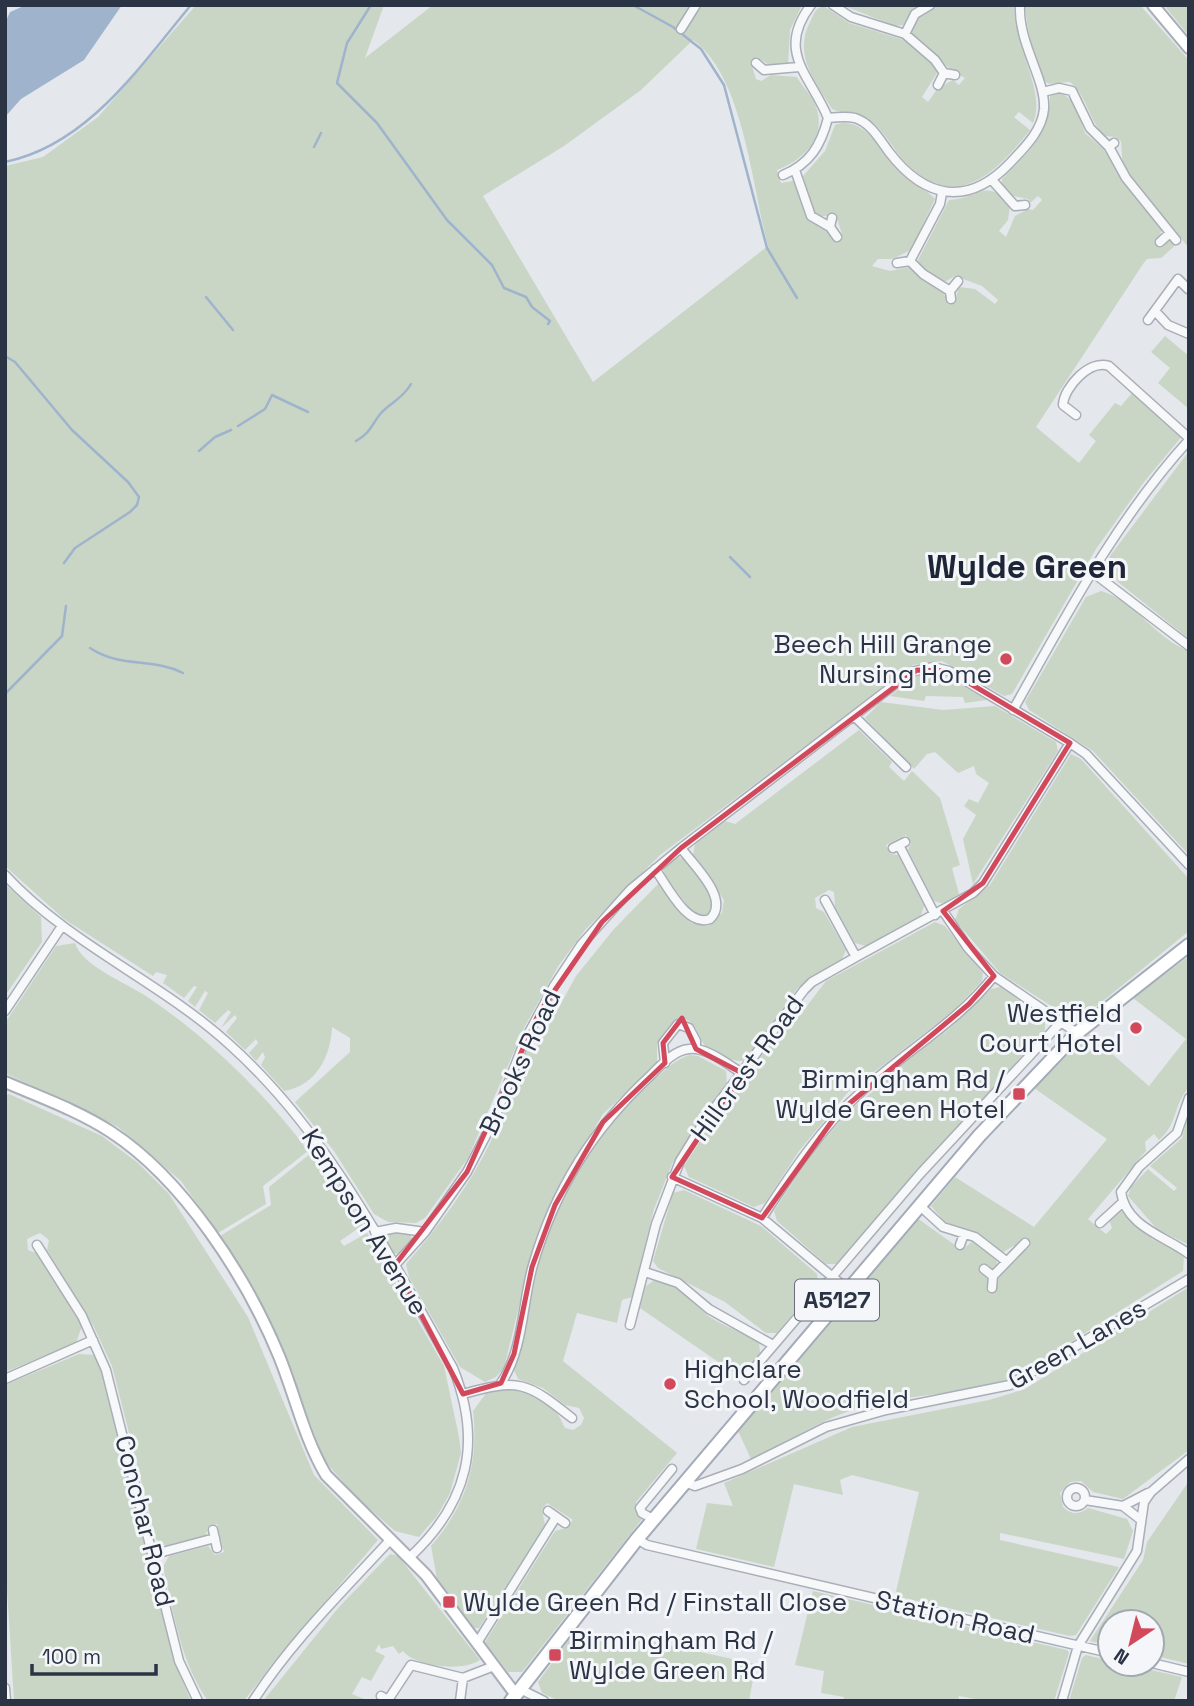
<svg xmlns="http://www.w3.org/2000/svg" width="1194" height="1706" font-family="'Space Grotesk',sans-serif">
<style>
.green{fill:#c9d6c5;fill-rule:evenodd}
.water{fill:#9fb4cc}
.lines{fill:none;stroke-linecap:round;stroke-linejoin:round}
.stream{stroke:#9fb4cc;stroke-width:2.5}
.street-casing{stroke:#a9aeb7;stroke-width:11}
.secondary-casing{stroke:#a9aeb7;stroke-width:14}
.primary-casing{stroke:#a3abb8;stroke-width:16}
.street{stroke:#f7f8fa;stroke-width:8}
.secondary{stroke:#fff;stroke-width:10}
.primary{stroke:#fff;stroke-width:12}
.marked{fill:none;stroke:#d1495b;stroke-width:5;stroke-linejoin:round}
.poi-dot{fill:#d1495b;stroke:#f4f6f9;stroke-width:2.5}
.labels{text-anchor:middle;stroke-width:6;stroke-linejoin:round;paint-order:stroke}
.shield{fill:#f4f6f9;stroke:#676e7b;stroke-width:2}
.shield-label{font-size:24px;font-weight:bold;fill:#2b3445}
.poi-label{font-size:26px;fill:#2b3445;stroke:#f4f6f9;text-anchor:end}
.street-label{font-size:26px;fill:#2b3445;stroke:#f4f6f9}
.district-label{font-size:33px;font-weight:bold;fill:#1d2536;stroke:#f4f6f9}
</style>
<rect width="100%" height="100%" fill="#e4e7ec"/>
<path class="green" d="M196 5H384L365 58 433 5H689L678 27 684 31 703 5H802L790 30 788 65H769L757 57 751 63 756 79 761 81 771 75 797 77C801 85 808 91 813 100 830 132 807 159 777 170L781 183 793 181 810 221 829 231 833 239H840L842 234 836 216H815L803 176 825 151 835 125C865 113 885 158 903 175 913 184 926 189 935 199L911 250 892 259H878L872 266 890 271 909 267 941 290 948 300 956 297 959 287 975 289 995 304 998 300 982 286 955 276 943 283 920 267 918 260 949 200C981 198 986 177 1010 205L1008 220 999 231 1006 237 1015 216 1028 209 1033 210 1042 200 1038 196 1030 203 1028 199 1009 195 1002 186V179C1028 153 1050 133 1050 96L1061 92 1074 103 1085 133 1103 149 1163 228 1157 240 1161 245 1168 239 1177 244 1161 258 1147 259 1143 264 1036 427 1079 463 1096 441 1089 435 1115 403 1121 406 1132 393 1183 435 1144 482 1096 549 1012 694 1004 696 942 661 913 665 660 855 585 930 559 965 525 1026 468 1158 425 1218 416 1223 388 1222 374 1214 334 1151 295 1102 350 1052V1038L332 1027C331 1056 316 1086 284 1091L261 1065 265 1057 263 1052 256 1061 249 1053 258 1043 256 1039 245 1050 226 1032 237 1018 235 1015 221 1028 231 1012 228 1010 215 1023 199 1010 208 993 205 991 195 1007 188 1001 197 987 194 986 184 998 163 983 167 975 156 972 153 976 64 919 5 866V166L43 157 98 117ZM693 40C744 77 752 187 768 246L593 382 483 196 564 146 641 90Z
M842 5H923L911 11 903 25 895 26Z
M934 5H1014C1013 47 1047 91 1033 123L1019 112 1014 117 1030 130C994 176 954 214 903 160 892 147 883 129 868 119 856 111 844 115 832 109 815 81 793 55 810 22 814 14 815 8 824 6L849 23 904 40 930 60 936 66 937 73 922 97 928 102 938 88 953 80 959 85 965 78C953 72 920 47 911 34L918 16Z
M1025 5H1140L1187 58 1189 248 1123 169 1121 141 1115 137 1105 136C1088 120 1088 97 1070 82 1064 82 1051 85 1047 83 1034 74 1026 20 1025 5Z
M1164 5H1189V36Z
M1165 336 1189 356V409L1158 383 1170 368 1151 352Z
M1189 451V639L1118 582 1107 565 1110 556Z
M1101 591C1135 600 1155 639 1189 651V855L1093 751 1029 710 1025 702 1086 597Z
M931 672 949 678 987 700 965 703 963 697 926 696 924 701 890 696 915 677Z
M881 702 943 710 995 706 1056 742 1058 751 973 884 963 839 976 815 964 806 969 799 978 803 989 783 976 774 974 766 958 773 935 752 927 754 914 769 865 718Z
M859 730 892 762 889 767 904 781 912 771 940 798 960 865 952 868 959 894 944 904 934 901 908 850 911 843 906 835 886 845 891 854 898 855 924 906 920 918 866 946 855 943 835 907 834 892 829 890 815 898 816 908 824 912 846 950 842 959 812 976 797 989 744 1061C733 1062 709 1054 703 1043 696 1030 693 1016 675 1019L657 1044V1063L603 1114 556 1191 531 1257 504 1368 496 1377 485 1382 460 1367 409 1277 406 1264C438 1227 469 1187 490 1143 504 1113 513 1081 527 1051H535L576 976 614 929 659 883 691 923 708 926 722 913 724 900 693 855 695 844 725 821 735 824Z
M1071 754 1081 759 1189 879V931L1082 1018 1073 1020 1000 973 955 920 959 909 990 885Z
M677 857 684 859 713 895 712 913 705 917 694 914 666 878 663 869Z
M5 884 41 917 42 942 5 996Z
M935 922 945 926 983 973 982 981 952 1012 848 1092 799 1151 765 1203 754 1207 689 1177 684 1166 711 1124 779 1032 790 1028 826 981Z
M75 943C81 965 126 983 146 996 207 1037 264 1092 308 1151L263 1186 266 1204 218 1233 181 1181 118 1127 5 1073V1023L56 946Z
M1189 956V1087C1172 1107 1179 1122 1159 1140L1154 1134 1145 1142 1146 1151 1088 1219 1106 1234 1112 1228 1109 1220 1119 1211 1127 1212 1152 1239 1184 1255 1183 1271 1017 1376C970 1395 918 1393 869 1405 826 1416 791 1440 751 1459L738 1431 917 1218 962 1250 974 1240 997 1259 996 1279 1016 1255 1024 1250 1013 1246 1002 1253 974 1231 945 1222 931 1206 955 1177 1034 1227 1107 1139 1034 1088 1089 1034 1149 1086 1186 1039 1133 998Z
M1000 987 1045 1018V1030L836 1264H826L777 1221 774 1211 812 1153 850 1110 881 1085 883 1079 948 1030 991 989Z
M690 1055 698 1056 726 1071 727 1083 672 1164 654 1209 632 1297 622 1300 617 1323 577 1313 563 1361 677 1453 636 1502 637 1512 642 1519 522 1672H508L485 1642 555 1531 566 1528 573 1520 547 1503 542 1509 545 1525 540 1534 479 1628H474L437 1579 431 1546C466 1506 479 1464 473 1411L487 1392C511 1385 548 1395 560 1418 562 1421 563 1425 565 1428L573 1430 581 1425 584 1418 579 1408 565 1405 543 1388 518 1379 514 1370C526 1337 529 1304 537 1271 554 1202 591 1137 643 1090 657 1078 672 1060 690 1055Z
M9 1094 102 1136 138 1163 169 1194 248 1317 314 1475 378 1540 277 1658 244 1701H208C180 1661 174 1613 163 1567L169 1556 208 1546 215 1555 224 1552 217 1524 208 1527 205 1537 167 1547 156 1539 112 1366 94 1327 47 1250 49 1240 40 1233 27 1239 28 1250 39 1254 82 1326 76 1343 5 1372V1095Z
M1189 1112V1245L1157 1229 1128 1196 1131 1187 1148 1169 1174 1191 1177 1188 1150 1166 1182 1138Z
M316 1149 363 1225 340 1241 344 1246 367 1233 444 1366 459 1437 461 1453 450 1493 437 1516 419 1537 395 1531 355 1496 325 1461 272 1326 220 1236 271 1205 269 1187Z
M684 1190 761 1226 817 1274 818 1284 777 1333H766L725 1302 658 1268 653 1261 673 1193Z
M390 1232 411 1235 412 1241 400 1255 392 1252 386 1240Z
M653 1281C677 1277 695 1308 713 1319 728 1328 744 1333 759 1342L760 1353 740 1377 640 1308 646 1286Z
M1189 1287V1450L1123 1499 1093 1492 1081 1481 1070 1482 1060 1493 1063 1507C1071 1515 1079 1515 1088 1508L1127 1519 1133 1531 1124 1559 1000 1533V1540L1119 1567 1076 1635 1070 1636 895 1596 919 1492 852 1475 840 1480 843 1495 794 1484 774 1567 696 1549 707 1503 733 1506 724 1483 852 1427 989 1400 1025 1389Z
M79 1354 95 1355 101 1370 175 1663 191 1701H14L5 1558V1385Z
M1189 1481V1664L1152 1655V1622H1110V1646L1090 1641 1143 1560 1147 1542Z
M390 1554 398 1556 480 1660C463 1672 416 1667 403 1651L399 1654 393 1646 381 1649 379 1644 375 1651 385 1656 371 1681 362 1677 352 1694 369 1701H263L339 1607Z
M813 1591 1067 1650 1069 1653 1054 1701H986L959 1696 958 1701H844V1697L821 1693 824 1671 795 1665Z
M574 1633 596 1641 598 1638 635 1648 639 1639 756 1664 749 1701H559L542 1693 538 1682Z
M1086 1655 1110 1661V1664H1125L1182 1677 1174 1701H1069L1082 1658Z"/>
<path class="water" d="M26 5H122L84 60 21 99 5 117V23L10 12Z"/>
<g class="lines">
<path class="stream" d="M371 5 347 43 337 83 377 123 447 220 492 265 504 288 526 297 532 307 550 321 548 324
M633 5 673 27 701 49 724 85 767 248 797 298
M314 147 321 133
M5 162C88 145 140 66 191 5
M206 297 233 330
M5 356 15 362 72 430 128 482 139 497 137 505 130 512 75 548 64 563
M238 426 265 409 272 395 308 412
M356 441C371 433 372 423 382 412 393 401 403 398 411 384
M199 451 215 437 231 430
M730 557 750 577
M90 648C122 669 152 657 183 673
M5 694 62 636 66 606"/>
<defs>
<path id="street" d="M833 5 851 17 905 34 915 14 930 5
M681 29 696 5
M905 34 935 60 944 73 955 75
M756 63 764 70 799 67
M938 85 944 73
M1043 92 1059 88 1072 91 1090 128 1109 147 1114 143
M828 118C837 117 847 116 855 118 871 123 880 140 889 152 925 199 968 207 1010 163 1024 148 1042 131 1044 109 1046 79 1018 44 1020 5
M1109 147 1126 178 1176 240
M795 170 811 216 830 227
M783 175C810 164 821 145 828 118 811 76 775 52 811 5
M992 180 1015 206 1025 205
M942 193 940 204 910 261 923 274 950 291
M832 218 830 227 837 237
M1160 242 1170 233
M897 263 910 261
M951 299 950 291 958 281
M1155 311 1168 325 1189 334
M1148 320 1178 279 1188 289
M1076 415 1063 405C1064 387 1090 359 1109 366L1189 438
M1091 571 1189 646
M1013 710C1066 616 1116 520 1189 440
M854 716 906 767
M899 845 935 915
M893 848 905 842
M655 869C667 885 687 928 710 919 731 899 693 865 681 848
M5 875C70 945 160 981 230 1045 329 1134 388 1254 453 1368 483 1443 468 1503 410 1557
M825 900 856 957
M943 911 968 948 994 976 1077 1033
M5 1011 62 926
M665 1063 663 1043 678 1024 689 1028 696 1041V1049
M1189 1098 1177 1133 1139 1167 1121 1192C1126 1227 1165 1236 1189 1254
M672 1177 762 1218 847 1289
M919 1205 943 1227 975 1237 1006 1261
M762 1218C792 1172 820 1129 861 1092 904 1052 957 1023 994 976
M1100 1223 1123 1202
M375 1232 396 1228 425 1232
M37 1245 82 1316 106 1370 179 1661 198 1701
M960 1245 964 1234
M395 1265 425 1232 467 1172 494 1120 525 1040 554 986 581 945 631 889 681 848 911 672 933 667 949 671 1070 743 1086 754 1189 865
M984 1269 993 1276
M645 1272 678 1283 709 1309 773 1345
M992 1288 993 1276 1025 1243
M630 1325 656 1224 680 1161 704 1122 804 990 812 982 856 957 973 893 983 883 1070 743
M5 1379 93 1340
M744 1380 920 1174 1061 1022
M501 1383C524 1349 522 1303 533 1265 555 1189 593 1129 650 1076 660 1066 674 1050 689 1049 707 1047 727 1064 742 1073
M463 1394C519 1378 527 1382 572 1418
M684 1482 695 1486 742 1469 826 1427 886 1410 1010 1385 1189 1279
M1067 1497a9 9 0 1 1 18 0a9 9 0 1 1-18 0Z
M1085 1500 1123 1506 1141 1520
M1123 1506 1148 1493
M548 1511 565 1523
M653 1519 642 1513 640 1508 672 1469
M213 1530 217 1548
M637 1539 647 1545 1110 1653
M155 1554 215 1538
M477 1643 556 1517
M1152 1663 1189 1672
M5 1688 6 1701
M520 1689 544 1701
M381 1696 388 1700 411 1665 463 1678 494 1666
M253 1701C291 1642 344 1590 391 1539
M460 1701 463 1678
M1062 1701 1078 1646 1137 1551 1144 1502 1151 1492 1189 1459"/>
<path id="secondary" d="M1153 5 1189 48
M5 1082C40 1097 79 1111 111 1132 183 1179 246 1276 279 1356 295 1395 304 1438 326 1475L426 1575 516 1695"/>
<path id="primary" d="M511 1701 637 1539 979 1136 1077 1033 1189 945"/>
</defs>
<use href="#street" class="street-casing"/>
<use href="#secondary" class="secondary-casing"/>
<use href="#primary" class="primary-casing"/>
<use href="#street" class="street"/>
<use href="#secondary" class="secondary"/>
<use href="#primary" class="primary"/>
</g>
<path class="marked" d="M917 670 949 671 1070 743 983 883 943 911 994 976 969 1004 838 1113 762 1218 672 1177 742 1073 696 1049 682 1018 663 1043 665 1063 603 1122 555 1205 532 1267 514 1354 501 1383 463 1394 395 1265 467 1172 539 1013 602 922 681 848Z"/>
<g class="poi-dot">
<circle cx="1006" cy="659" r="7"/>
<circle cx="1136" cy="1028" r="7"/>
<rect x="1012" y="1087" width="14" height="14" rx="3.5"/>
<circle cx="670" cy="1384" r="7"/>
<rect x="442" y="1595" width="14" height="14" rx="3.5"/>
<rect x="548" y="1648" width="14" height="14" rx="3.5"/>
</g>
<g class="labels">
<rect class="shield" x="795" y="1279.5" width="84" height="41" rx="5"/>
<g class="shield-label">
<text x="837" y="1308">A5127</text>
</g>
<g class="poi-label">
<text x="992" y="653">Beech Hill Grange<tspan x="992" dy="30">Nursing Home</tspan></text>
<text x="1122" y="1022">Westfield<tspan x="1122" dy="30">Court Hotel</tspan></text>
<text x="1005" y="1088">Birmingham Rd /<tspan x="1005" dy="30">Wylde Green Hotel</tspan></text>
<text x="684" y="1378" text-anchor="start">Highclare<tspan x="684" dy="30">School, Woodfield</tspan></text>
<text x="463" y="1611" text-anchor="start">Wylde Green Rd / Finstall Close</text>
<text x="569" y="1649" text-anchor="start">Birmingham Rd /<tspan x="569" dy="30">Wylde Green Rd</tspan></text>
</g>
<g class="street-label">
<text transform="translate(520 1062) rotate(-65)" y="9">Brooks Road</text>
<text transform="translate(747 1068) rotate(-54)" y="9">Hillcrest Road</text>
<text transform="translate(365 1222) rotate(58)" y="9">Kempson Avenue</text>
<text transform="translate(1077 1344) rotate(-30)" y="9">Green Lanes</text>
<text transform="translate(145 1521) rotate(76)" y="9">Conchar Road</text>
<text transform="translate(955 1617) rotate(13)" y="9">Station Road</text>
</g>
<g class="district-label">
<text x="1027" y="578">Wylde Green</text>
</g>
</g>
<rect width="1194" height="1706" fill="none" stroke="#2b3445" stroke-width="14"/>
<g transform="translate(1131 1643) rotate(215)"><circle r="33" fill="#f4f6f9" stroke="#a4a8b1" stroke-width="2"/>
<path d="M0-5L12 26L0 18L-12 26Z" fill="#d1495b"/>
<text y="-10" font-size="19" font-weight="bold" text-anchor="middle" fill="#2b3445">N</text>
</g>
<path d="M32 1664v10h124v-10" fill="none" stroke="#2b3445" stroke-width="3.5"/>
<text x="42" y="1664" font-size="21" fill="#2b3445" stroke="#f4f6f9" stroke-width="5" paint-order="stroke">100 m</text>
</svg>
